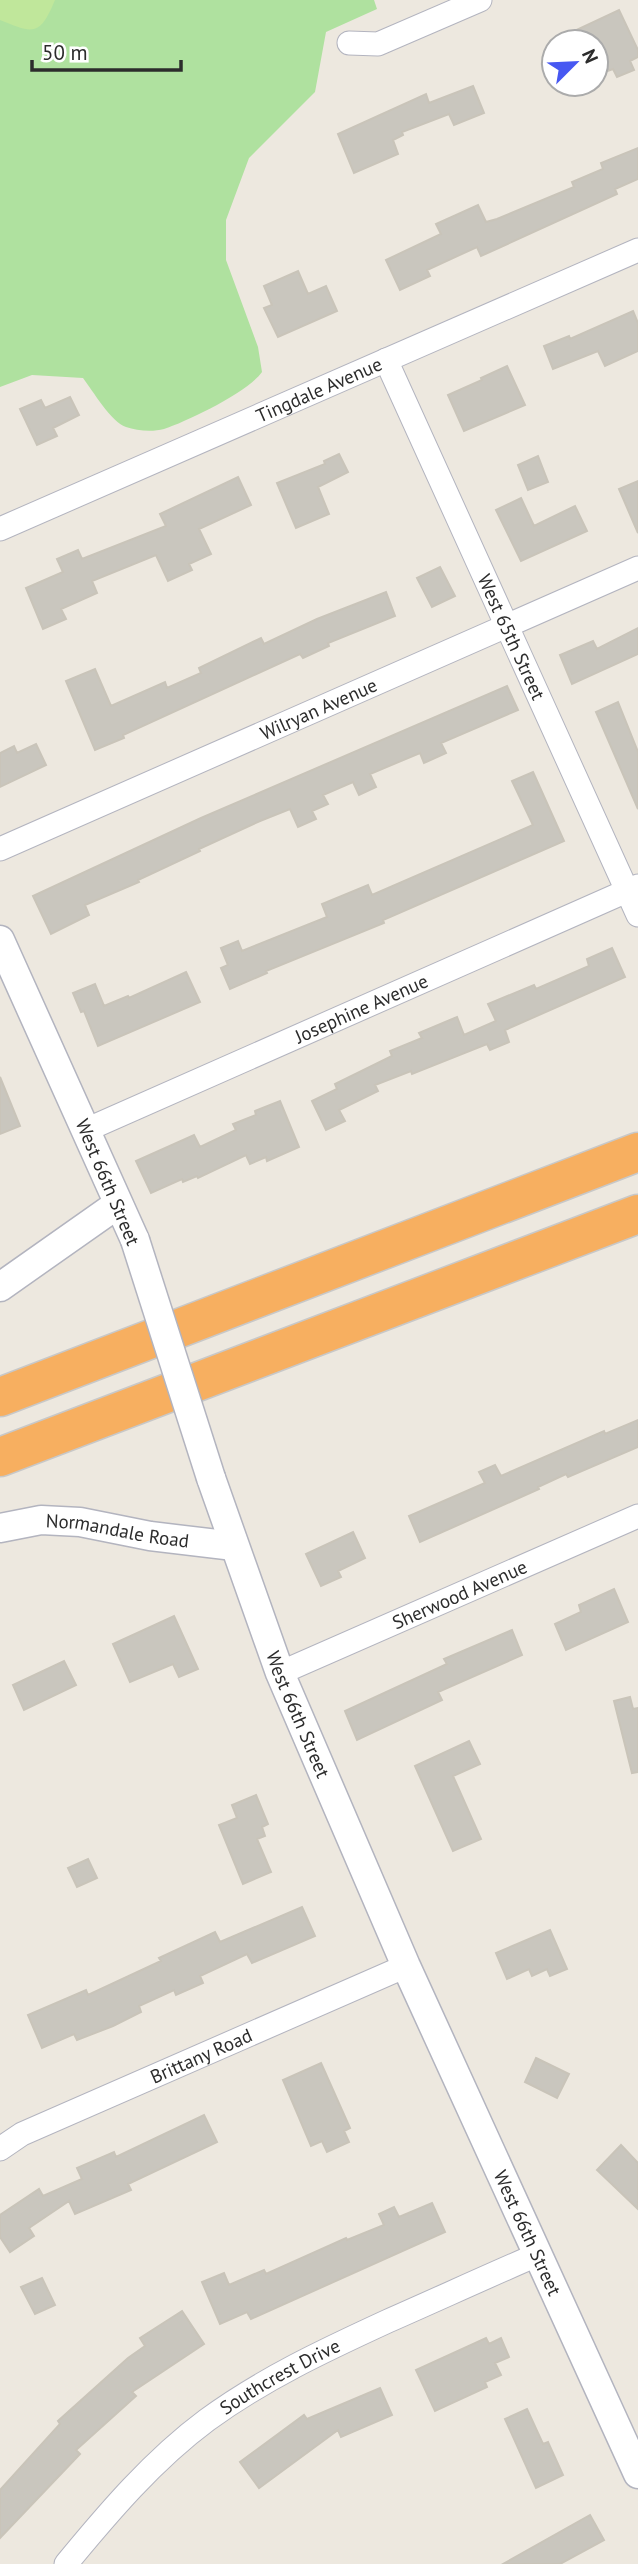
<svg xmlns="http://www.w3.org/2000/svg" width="638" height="2564" font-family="'PT Sans',sans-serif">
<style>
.green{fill:#afe19f}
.pitch{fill:#c0e79b}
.building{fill:#c9c6be;stroke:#c9c4b9;stroke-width:2}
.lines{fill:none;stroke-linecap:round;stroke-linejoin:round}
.minor-casing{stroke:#b3b4bf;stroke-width:25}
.tertiary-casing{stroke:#b3b4bf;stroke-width:31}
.motorway-casing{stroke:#c8c8c8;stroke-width:41}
.minor{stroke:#fff;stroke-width:23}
.tertiary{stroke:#fff;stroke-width:28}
.motorway{stroke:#f7af60;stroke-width:38}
.tertiary-bridge-casing{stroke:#b3b4bf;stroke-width:31;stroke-linecap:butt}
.tertiary-bridge{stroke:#fff;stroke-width:28}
.labels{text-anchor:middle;stroke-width:6;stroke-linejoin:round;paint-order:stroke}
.street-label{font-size:19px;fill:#2c2c2c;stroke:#fff}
</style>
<rect width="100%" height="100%" fill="#ede8df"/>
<path class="green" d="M0 0H374L377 9 326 32 315 92 249 158 226 220V260L258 347 262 372C248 392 188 421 164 429 153 432 137 431 126 427 111 422 93 391 83 378L32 375 0 387Z"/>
<path class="pitch" d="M0 0H55C40 36 34 34 0 20Z"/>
<path class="building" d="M619 10 638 50V57L630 61 634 70 617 77 613 69 602 73 596 60V42H551Z
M473 86 484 113 454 125 449 114 402 132 403 135 393 140 398 154 354 173 338 134 426 94 429 103Z
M638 148V179L615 189 617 194 481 256 477 247 427 270 430 276 400 290 386 260 441 234 436 224 478 205 486 222 497 219 574 187 572 182 603 169 601 163Z
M298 271 308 294 326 286 337 311 278 337 264 308 272 305 264 286Z
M633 311 638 323V351L605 366 598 351 553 369 544 346 569 336 570 339Z
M507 366 525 405 464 431 448 395 482 380 481 378Z
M70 397 79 415 53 428 57 436 37 445 20 409 41 400 45 408Z
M339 454 348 472 318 487 329 514 296 528 277 483 325 464 324 461Z
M538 456 548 482 528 490 518 465Z
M238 477 251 505 199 529 211 554 189 564 192 570 168 581 156 555 92 581 97 593 61 609 66 619 43 629 26 588 63 572 57 559 78 550 82 559 166 526 160 514Z
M638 481V533L619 489Z
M521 498 534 526 575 506 587 531 521 561 496 510Z
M440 567 455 596 432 607 417 578Z
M386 592 395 616 328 643 329 646 303 658 300 654 123 735 124 738 95 750 66 681 95 669 111 706 165 682 167 688 201 673 199 668 261 638 264 644 317 619Z
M638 628V654L572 684 560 655 593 641 597 649Z
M507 686 518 710 441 743 446 753 424 763 420 753 370 774 376 787 359 795 353 782 323 795 328 804 312 811 316 819 298 827 290 809 260 821 199 849 200 851 138 880 139 882 85 905 89 915 51 934 33 896 201 818Z
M618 702 638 752V809L596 712Z
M36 744 46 765 0 787V753L14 746 17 753Z
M533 772 564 841 383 920 384 923 266 971 267 973 230 989 221 968 228 965 221 948 238 941 242 951 327 917 322 904 368 885 372 895 533 825 512 781Z
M612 948 625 977 505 1030 509 1042 490 1050 487 1044 412 1074 411 1071 375 1085 378 1091 339 1110 345 1121 326 1130 312 1101 337 1089 335 1084 392 1056 390 1051 422 1038 419 1033 457 1017 464 1035 496 1021 488 1004 534 985 536 989 589 966 587 959Z
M186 972 200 1002 98 1046 84 1011 81 1012 73 993 95 984 104 1006 128 996 129 998Z
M0 1077 20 1126 0 1134Z
M280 1101 299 1147 267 1161 266 1157 250 1164 246 1155 198 1178 197 1176 183 1182 182 1179 151 1193 136 1161 194 1135 200 1147 236 1130 233 1124 256 1115 255 1111Z
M638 1420V1447L568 1477 566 1474 538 1487 539 1489 420 1542 409 1516 485 1483 479 1472 495 1465 501 1476 604 1431 605 1434Z
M353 1532 365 1558 338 1571 341 1577 321 1586 306 1554Z
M614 1589 628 1622 566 1650 555 1624 581 1612 579 1605Z
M174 1616 198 1669 179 1677 173 1664 130 1682 113 1644Z
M512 1630 522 1655 438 1692 442 1700 357 1740 345 1711 447 1664 444 1659Z
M64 1661 76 1685 24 1710 13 1685Z
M630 1697 633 1709 638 1708V1772L632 1773 614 1701Z
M469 1741 480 1764 453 1776 481 1839 453 1851 415 1766Z
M256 1795 268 1824 262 1827 265 1836 257 1839 271 1872 243 1884 219 1825 237 1818 232 1805Z
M88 1859 97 1878 77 1887 68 1868Z
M302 1907 315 1936 252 1963 247 1954 200 1976 203 1983 176 1995 174 1990 139 2006 141 2012 113 2026 77 2040 74 2034 42 2048 28 2015 86 1990 88 1995 161 1961 159 1958 215 1932 220 1942Z
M550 1930 567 1969 550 1976 547 1969 532 1976 529 1969 507 1979 496 1953Z
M536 2058 569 2074 557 2098 525 2082Z
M321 2063 350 2128 344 2131 349 2142 327 2152 322 2141 311 2146 283 2080Z
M204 2115 217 2142 128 2184 131 2190 75 2214 69 2201 29 2228 34 2236 10 2252 0 2237V2215L39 2189 43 2196 82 2179 77 2168 114 2152 116 2157Z
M621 2145 638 2163V2209L597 2170Z
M432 2203 445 2232 251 2319 247 2312 220 2324 202 2282 224 2273 229 2285 264 2270 266 2274 346 2238 347 2240 384 2225 379 2214 394 2207 399 2217Z
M42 2278 55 2305 35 2314 21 2287Z
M182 2311 204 2344 132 2392 136 2396 76 2450 80 2454 0 2538V2490L60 2424 58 2421 128 2358 145 2346 140 2338Z
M486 2338 489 2344 501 2338 509 2357 495 2363 501 2375 485 2382 487 2387 435 2411 416 2370Z
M380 2388 392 2415 341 2437 338 2430 259 2488 240 2462 304 2415 307 2419Z
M527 2409 543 2444 548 2442 563 2475 536 2488 505 2419Z
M590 2515 604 2540 560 2564H503Z"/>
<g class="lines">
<defs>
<g id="minor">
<path d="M349 43 378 44 480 0"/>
<path id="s1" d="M386 360 638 915"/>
<path id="s2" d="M0 529 638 250"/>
<path id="s3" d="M0 849 638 568"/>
<path id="s4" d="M86 1130 638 886"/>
<path id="s5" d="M280 1673 638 1516"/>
<path id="s6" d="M0 2149 22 2134 406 1966"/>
<path id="s7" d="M66 2564C108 2513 153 2460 207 2420 263 2379 325 2350 388 2321 438 2299 488 2276 539 2254"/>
</g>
<g id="tertiary">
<path d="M0 940 135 1240"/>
<path d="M0 1287 118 1204"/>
<path id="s8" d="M211 1478 280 1673 406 1966 638 2474"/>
<path id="s9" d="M0 1528 41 1520 80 1522 150 1536 234 1546"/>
</g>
<path id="motorway" d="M0 1397 638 1152
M0 1457 638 1214"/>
</defs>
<use href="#minor" class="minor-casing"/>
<use href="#tertiary" class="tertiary-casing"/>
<use href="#motorway" class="motorway-casing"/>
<use href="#minor" class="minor"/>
<use href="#tertiary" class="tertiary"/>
<use href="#motorway" class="motorway"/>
<defs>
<path id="tertiary-bridge" d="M135 1240 211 1478"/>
</defs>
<use href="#tertiary-bridge" class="tertiary-bridge-casing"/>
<use href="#tertiary-bridge" class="tertiary-bridge"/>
</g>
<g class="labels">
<g class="street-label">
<text dy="7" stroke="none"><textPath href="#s2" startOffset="348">Tingdale Avenue</textPath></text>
<text dy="7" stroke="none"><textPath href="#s1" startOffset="304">West 65th Street</textPath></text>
<text dy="7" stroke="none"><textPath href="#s3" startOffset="348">Wilryan Avenue</textPath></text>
<text dy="7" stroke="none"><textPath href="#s4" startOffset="301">Josephine Avenue</textPath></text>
<text transform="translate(108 1182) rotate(67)" y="7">West 66th Street</text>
<text dy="7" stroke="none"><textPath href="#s9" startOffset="119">Normandale Road</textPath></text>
<text dy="7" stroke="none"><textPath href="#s5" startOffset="196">Sherwood Avenue</textPath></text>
<text dy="7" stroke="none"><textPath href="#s8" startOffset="252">West 66th Street</textPath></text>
<text dy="7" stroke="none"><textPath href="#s6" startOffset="222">Brittany Road</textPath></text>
<text dy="7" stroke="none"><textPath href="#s8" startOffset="819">West 66th Street</textPath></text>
<text dy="7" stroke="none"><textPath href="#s7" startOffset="287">Southcrest Drive</textPath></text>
</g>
</g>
<g transform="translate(575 63) rotate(66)"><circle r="33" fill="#ffffff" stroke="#ababab" stroke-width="2"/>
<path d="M0-5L12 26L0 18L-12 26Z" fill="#4758f2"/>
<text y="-10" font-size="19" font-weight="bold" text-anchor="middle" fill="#2c2c2c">N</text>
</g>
<path d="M32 60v10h149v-10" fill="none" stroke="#2c2c2c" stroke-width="3.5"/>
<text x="42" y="60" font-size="21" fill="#2c2c2c" stroke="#ffffff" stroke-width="5" paint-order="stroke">50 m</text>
</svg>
